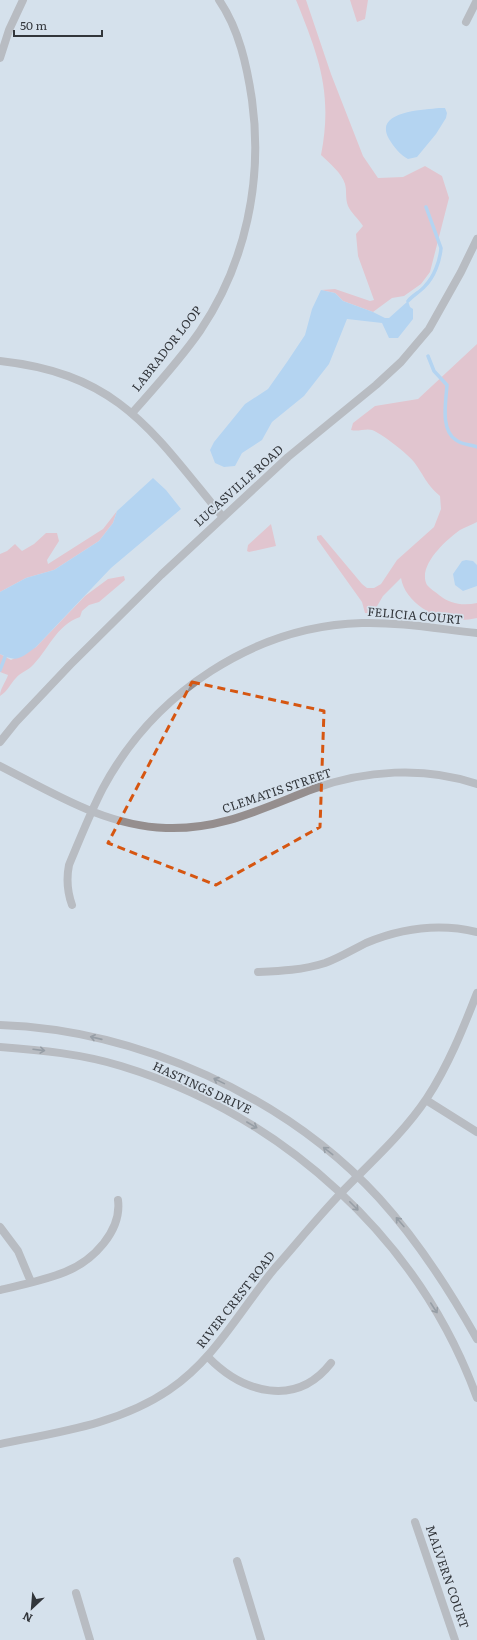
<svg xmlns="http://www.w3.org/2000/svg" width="477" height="1640" font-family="Literata,serif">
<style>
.green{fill:#f0a3aa}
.water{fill:#8cc3f7}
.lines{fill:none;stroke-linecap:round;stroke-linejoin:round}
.stream{stroke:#8cc3f7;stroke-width:3.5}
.minor{stroke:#958e8e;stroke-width:8}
.tertiary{stroke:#958e8e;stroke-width:8}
.oneway{stroke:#4b4c50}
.marked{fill:none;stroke:#d65611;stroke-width:3;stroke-dasharray:8 5;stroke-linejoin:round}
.labels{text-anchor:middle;stroke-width:3.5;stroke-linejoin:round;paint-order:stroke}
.street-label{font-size:12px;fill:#32363b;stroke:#d6e1ec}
</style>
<rect width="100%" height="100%" fill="#d6e1ec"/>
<path class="green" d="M296 0H306L331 74 363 156 378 178 403 177 425 166 442 176 449 198 430 272 421 284 404 296 392 298 373 312 343 301 335 293 321 290 335 289 370 301 374 300 358 256 356 234 363 226C359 220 350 211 348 206 345 198 347 191 345 184 342 173 329 163 321 155 333 93 319 57 296 0Z
M350 0H368L365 19 357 22Z
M477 344V522C472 525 465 527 460 530 446 540 417 566 427 585 430 589 436 592 439 595 450 604 463 606 477 603V618C472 619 466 620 461 620 437 621 405 603 401 578L383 596 373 613H365L362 602 317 539V536L321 535 362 584 367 588H374L381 584 397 560 434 527 441 509 440 496C426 484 425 477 414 462 409 455 381 433 372 430 366 428 358 432 351 430L353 423 375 406 418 399Z
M117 511 113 523 99 541 54 570 26 578 0 592V554L7 551 15 544 22 551 34 544 46 533H57L59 541 47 560 48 564 103 529Z
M271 524 276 546 249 552 247 551 248 545Z
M124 576 125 580 99 602 89 605 82 611 80 617C56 625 48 651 31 667 26 671 20 673 16 678 10 684 8 691 0 696 0 688 6 682 8 675L0 672V654L11 660 36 647 85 596 108 579Z"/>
<path class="water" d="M439 108H445L447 113 446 118 436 134 417 157 408 159C400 155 394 147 389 139 373 111 423 110 439 108Z
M321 290 335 293 343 301 373 312 385 318H389L408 301 410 307 413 309V319L398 338H389L382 323 347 319 329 364 304 396 272 422 262 440 242 453 235 466 224 467 215 463 210 450 214 442 245 404 268 389 287 362 305 335 312 309Z
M153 478 166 490 181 509 111 568 36 647C21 658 17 663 0 654V592L26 578 54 570 99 541 113 523 117 511Z
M466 560 473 561 477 565V586L463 591 455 585 453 574 462 561Z"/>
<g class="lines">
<path class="stream" d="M408 301C413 295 420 292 425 286 434 277 440 261 441 248L426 207
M428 356 434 371 447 385C446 401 440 430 456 440 462 445 470 444 477 447
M0 670 5 657"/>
<path class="minor" d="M466 22 477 0
M0 58 9 30 23 0
M0 361C119 374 152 431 222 516
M133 412C156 386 180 360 200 331 246 263 263 180 252 100 247 66 239 29 219 0
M0 766C53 793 105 826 166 828 221 830 263 808 313 789 364 770 425 766 477 784
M72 905C67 891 66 880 69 865 80 839 90 813 103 788 154 693 254 626 362 623 400 622 439 629 477 633
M258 972C280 971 303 970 325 963 339 958 352 950 366 943 402 928 439 923 477 932
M426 1100 477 1132
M0 1227 18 1251 31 1282
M0 1290C22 1285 45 1280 65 1272 93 1261 122 1231 118 1200
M208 1357C243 1393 296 1408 331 1363
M0 1444C59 1432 119 1424 169 1390 215 1359 240 1310 275 1268 297 1243 318 1217 341 1193 370 1163 403 1134 427 1098 448 1066 463 1029 477 993
M415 1522 455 1640
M237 1561 261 1640
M76 1593 90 1640"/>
<path class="tertiary" d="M0 742 16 722 70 665 161 575 288 457 376 385 401 362 429 329 461 272 477 239
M0 1025C139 1030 285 1096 379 1198 418 1241 449 1289 477 1339
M0 1047C41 1050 82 1054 121 1066 282 1115 419 1238 477 1398"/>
</g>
<defs><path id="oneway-shaft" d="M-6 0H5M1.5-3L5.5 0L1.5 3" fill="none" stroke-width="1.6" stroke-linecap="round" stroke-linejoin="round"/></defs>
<g class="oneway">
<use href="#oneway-shaft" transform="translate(96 1038) rotate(-167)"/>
<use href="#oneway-shaft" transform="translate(39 1050) rotate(7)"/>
<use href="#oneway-shaft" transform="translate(219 1081) rotate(-154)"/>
<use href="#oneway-shaft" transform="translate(252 1125) rotate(30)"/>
<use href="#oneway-shaft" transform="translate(328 1151) rotate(-142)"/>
<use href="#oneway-shaft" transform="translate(354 1206) rotate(45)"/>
<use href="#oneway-shaft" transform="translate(400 1222) rotate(-131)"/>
<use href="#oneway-shaft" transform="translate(434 1308) rotate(57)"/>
</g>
<path d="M0 0H477V1640H0ZM192 682 324 711 320 827 216 885 108 843Z" fill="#d6e1ec" fill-opacity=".55" fill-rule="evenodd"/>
<path class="marked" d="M192 682 324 711 320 827 216 885 108 843Z"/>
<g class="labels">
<g class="street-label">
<text transform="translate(167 349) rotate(-52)" y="4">LABRADOR LOOP</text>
<text transform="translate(239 486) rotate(-42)" y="4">LUCASVILLE ROAD</text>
<text transform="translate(415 616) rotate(5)" y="4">FELICIA COURT</text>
<text transform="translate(277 791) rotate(-19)" y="4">CLEMATIS STREET</text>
<text transform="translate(202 1088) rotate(25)" y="4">HASTINGS DRIVE</text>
<text transform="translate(236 1300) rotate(-52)" y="4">RIVER CREST ROAD</text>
<text transform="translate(447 1577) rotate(71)" y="4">MALVERN COURT</text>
</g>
</g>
<g transform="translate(32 1608) rotate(206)" stroke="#d6e1ec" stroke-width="3" paint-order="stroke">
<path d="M0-3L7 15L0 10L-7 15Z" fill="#32363b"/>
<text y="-6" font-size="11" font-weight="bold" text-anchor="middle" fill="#32363b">N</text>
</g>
<path d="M14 30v6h88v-6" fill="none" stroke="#32363b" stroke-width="2"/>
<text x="20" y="30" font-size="12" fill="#32363b" stroke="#d6e1ec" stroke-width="3" paint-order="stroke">50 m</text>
</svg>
